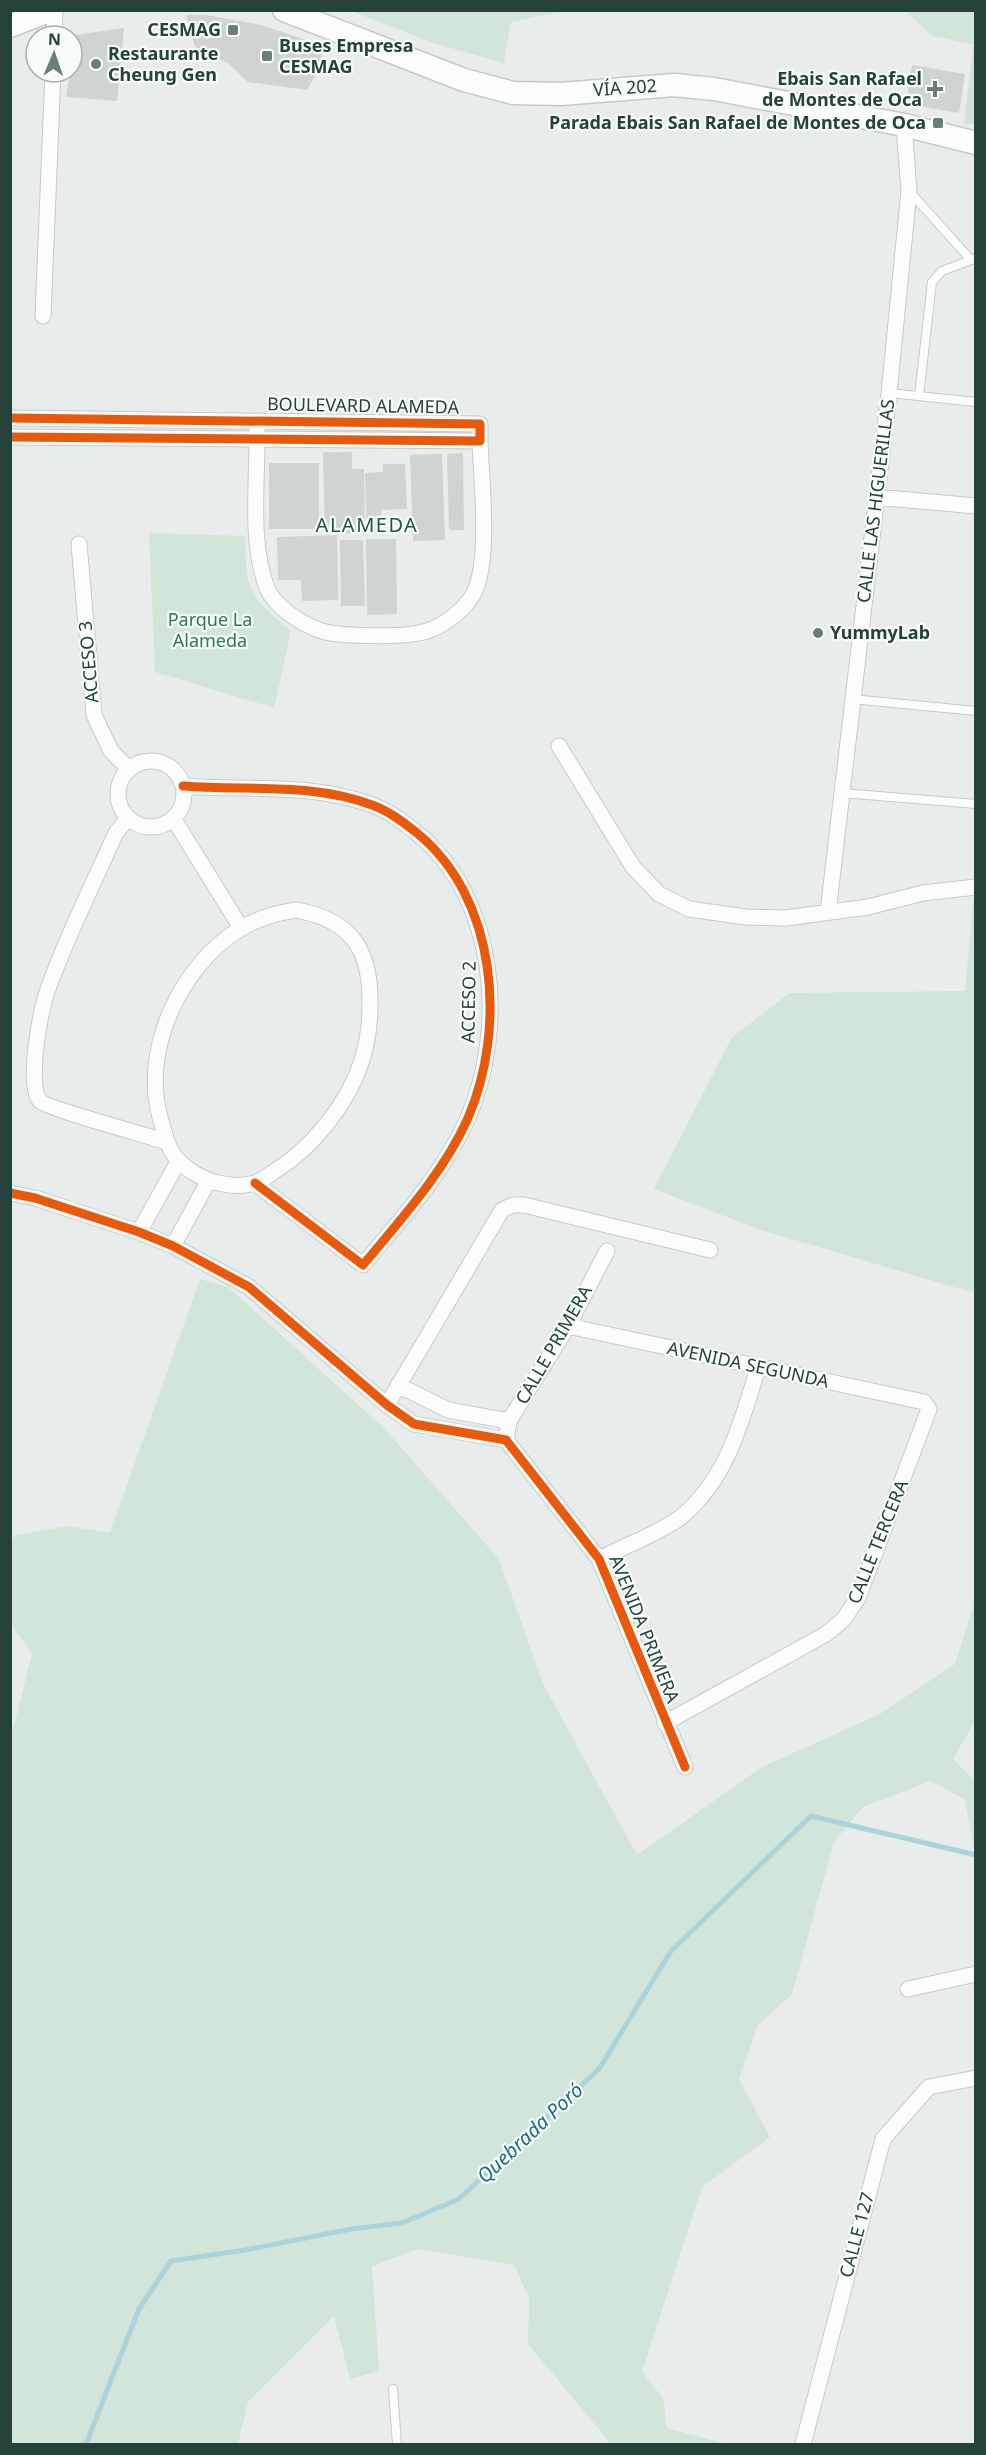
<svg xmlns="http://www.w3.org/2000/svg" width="986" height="2455" font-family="'Noto Sans',sans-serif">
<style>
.built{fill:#d6dedb}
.green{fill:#d1e6d8}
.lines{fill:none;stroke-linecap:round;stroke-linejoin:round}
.stream{stroke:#a9d4db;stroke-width:5}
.building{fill:#cfd4d2}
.service-casing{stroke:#c5cac8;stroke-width:10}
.minor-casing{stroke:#c5cac8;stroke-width:17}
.secondary-casing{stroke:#c3cbc8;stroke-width:25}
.service{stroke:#fcfcfc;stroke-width:8}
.minor{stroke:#fcfcfc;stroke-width:15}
.secondary{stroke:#fcfcfc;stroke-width:22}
.cycleway-casing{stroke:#f7fbf9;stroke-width:13}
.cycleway{stroke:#e8590c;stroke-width:9}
.poi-dot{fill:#697e78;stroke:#f7fbf9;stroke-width:2}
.labels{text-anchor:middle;stroke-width:4.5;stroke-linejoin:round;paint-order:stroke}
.poi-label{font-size:18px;font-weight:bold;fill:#24423a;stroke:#f7fbf9;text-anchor:end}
.street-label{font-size:18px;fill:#24423a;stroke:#f7fbf9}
.park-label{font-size:18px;fill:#2d7a4b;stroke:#f7fbf9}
.neighbourhood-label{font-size:20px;letter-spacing:1.5px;fill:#1f5548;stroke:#f7fbf9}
.water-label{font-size:20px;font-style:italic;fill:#1c6f80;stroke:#f7fbf9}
</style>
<rect width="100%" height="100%" fill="#e8edeb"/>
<path class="built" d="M975 34V125L964 123Z"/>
<path class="green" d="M351 11H564L511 22 504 63 433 43Z
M906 11H975V45L932 36Z
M149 533 245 536C246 592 248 595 291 631L274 708 155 672Z
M973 904 976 905 975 1290 970 1292 758 1229 654 1189 732 1037 790 993 965 991Z
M200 1279 228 1287 384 1428 499 1559 543 1684 637 1855 762 1767 880 1714 955 1664 975 1600V1721L953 1759 975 1781V1854L965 1800 931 1781 863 1807 834 1842 792 1994 758 2025 739 2079 770 2137 702 2187 642 2372 663 2398 667 2428 726 2444H611L528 2344 529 2298 514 2265 418 2249 372 2266 379 2371 350 2379 334 2316 248 2402 238 2444H11L10 1728 14 1727 32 1653 11 1625V1541L15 1535 68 1526 110 1533Z"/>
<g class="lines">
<path class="stream" d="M86 2444 139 2309 171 2261 245 2250 351 2229 402 2223 459 2199 599 2069 671 1951 811 1816 976 1855"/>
</g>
<path class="building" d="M186 15H206L261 25 324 46 318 71 307 90 248 82 229 64 195 47Z
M124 28 117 101 66 97 70 72H72L75 35Z
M912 65 965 74 959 113 906 104Z
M323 452H352V469H364L365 533 325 534Z
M463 453 464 530H449L447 454Z
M442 454 445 540 413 541 410 455Z
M269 463H319V529H269Z
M383 464H405L407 509 381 510 382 532 367 533 365 473 383 472Z
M337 535 338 600 302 601 301 580H278L277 537Z
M366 539H396L397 614 367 615Z
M340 540H363L365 606H341Z"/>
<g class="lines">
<defs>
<path id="service" d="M910 192 971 260
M889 393 976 402
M919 396 932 282 942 271 976 258
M852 699 976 711
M842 793 976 804
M393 2389 397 2444"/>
<path id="minor" d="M54 36 55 10
M43 316 53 72
M10 418 480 424V441L10 437
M257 429C258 478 249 542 267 588 275 607 300 623 319 630 337 637 398 637 419 633 438 630 460 614 471 598 492 567 481 480 480 441
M876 497 976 506
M79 544 94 715 111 751 129 769
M559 746 633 867 659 894 689 909 746 917 786 918 868 907 923 893 976 887
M118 794a33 33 0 1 1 66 0a33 33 0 1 1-66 0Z
M183 786C246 791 311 782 372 805 389 811 403 822 417 833 497 898 507 1027 468 1118 443 1174 401 1219 363 1265L255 1183
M128 818 116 833C93 884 67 936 48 989 41 1009 26 1084 40 1101 46 1108 149 1136 167 1142
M173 818 241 928
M296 910C352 920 371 950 370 1005 370 1024 367 1045 361 1063 347 1105 312 1148 275 1171 269 1175 262 1181 255 1183 236 1189 210 1183 194 1173 170 1158 167 1144 160 1117 141 1050 181 965 240 929 258 918 276 913 296 910Z
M828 912 889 393 909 191 904 125
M10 1193 35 1198 139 1232 173 1246 249 1287 387 1405 414 1424 506 1440 599 1559 685 1767
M139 1232 178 1162
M173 1246 208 1182
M568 1326 924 1402 929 1409 858 1598 843 1620 826 1634 665 1723
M398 1385 448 1410 509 1421
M387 1405 502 1210 513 1205H524L710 1250
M506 1440 509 1421 568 1326 607 1251
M599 1559C622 1547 662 1532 681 1517 727 1479 741 1423 758 1368
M908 1989 976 1974
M803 2444 883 2139 929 2087 976 2078"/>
<path id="secondary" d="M284 10 464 80 513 93 561 94 674 85 714 89 904 125 976 143
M10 26 51 10"/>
</defs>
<use href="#service" class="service-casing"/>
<use href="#minor" class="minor-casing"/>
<use href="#secondary" class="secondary-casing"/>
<use href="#service" class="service"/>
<use href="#minor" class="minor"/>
<use href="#secondary" class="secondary"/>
<defs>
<path id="cycleway" d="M10 418 480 424V441L10 437
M183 786C246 791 311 782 372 805 389 811 403 822 417 833 497 898 507 1027 468 1118 443 1174 401 1219 363 1265L255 1183
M10 1193 35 1198 139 1232 173 1246 249 1287 387 1405 414 1424 506 1440 599 1559 685 1767"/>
</defs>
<use href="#cycleway" class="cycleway-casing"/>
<use href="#cycleway" class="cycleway"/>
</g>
<g class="poi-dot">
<rect x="227" y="24" width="12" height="12" rx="3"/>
<rect x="261" y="50" width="12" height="12" rx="3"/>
<circle cx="96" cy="64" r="6"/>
<path d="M932 80h6v6h6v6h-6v6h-6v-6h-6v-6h6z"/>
<rect x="932" y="117" width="12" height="12" rx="3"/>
<circle cx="818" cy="633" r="6"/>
</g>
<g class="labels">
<g class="poi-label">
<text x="221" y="36">CESMAG</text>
<text x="279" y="52" text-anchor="start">Buses Empresa<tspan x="279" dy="21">CESMAG</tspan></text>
<text x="108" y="60" text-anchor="start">Restaurante<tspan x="108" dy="21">Cheung Gen</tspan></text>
<text x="922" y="85">Ebais San Rafael<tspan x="922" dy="21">de Montes de Oca</tspan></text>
<text x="926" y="129">Parada Ebais San Rafael de Montes de Oca</text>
<text x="830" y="639" text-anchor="start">YummyLab</text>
</g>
<g class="street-label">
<text transform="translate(625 88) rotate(-4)" y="6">VÍA 202</text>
<text transform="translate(363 406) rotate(1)" y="6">BOULEVARD ALAMEDA</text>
<text transform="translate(876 501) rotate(-83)" y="6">CALLE LAS HIGUERILLAS</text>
<text transform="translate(89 662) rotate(-95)" y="6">ACCESO 3</text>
<text transform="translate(469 1002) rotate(-89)" y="6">ACCESO 2</text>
<text transform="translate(554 1345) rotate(-60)" y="6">CALLE PRIMERA</text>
<text transform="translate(748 1365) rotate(12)" y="6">AVENIDA SEGUNDA</text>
<text transform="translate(878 1542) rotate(-68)" y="6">CALLE TERCERA</text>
<text transform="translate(644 1629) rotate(68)" y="6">AVENIDA PRIMERA</text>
<text transform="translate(857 2235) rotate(-75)" y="6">CALLE 127</text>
</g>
<g class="park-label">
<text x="210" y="626">Parque La<tspan x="210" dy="21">Alameda</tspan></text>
</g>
<g class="neighbourhood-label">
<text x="367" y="532">ALAMEDA</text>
</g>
<g class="water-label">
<text transform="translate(530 2133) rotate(-43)" y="7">Quebrada Poró</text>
</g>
</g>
<rect width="986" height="2455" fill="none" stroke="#24423a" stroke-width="24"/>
<g transform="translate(54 54) rotate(2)"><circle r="28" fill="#f7fbf9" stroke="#a3b1ad" stroke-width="1.5"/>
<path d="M0-4.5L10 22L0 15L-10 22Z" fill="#697e78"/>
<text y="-9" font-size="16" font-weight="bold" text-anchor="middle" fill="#24423a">N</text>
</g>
</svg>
